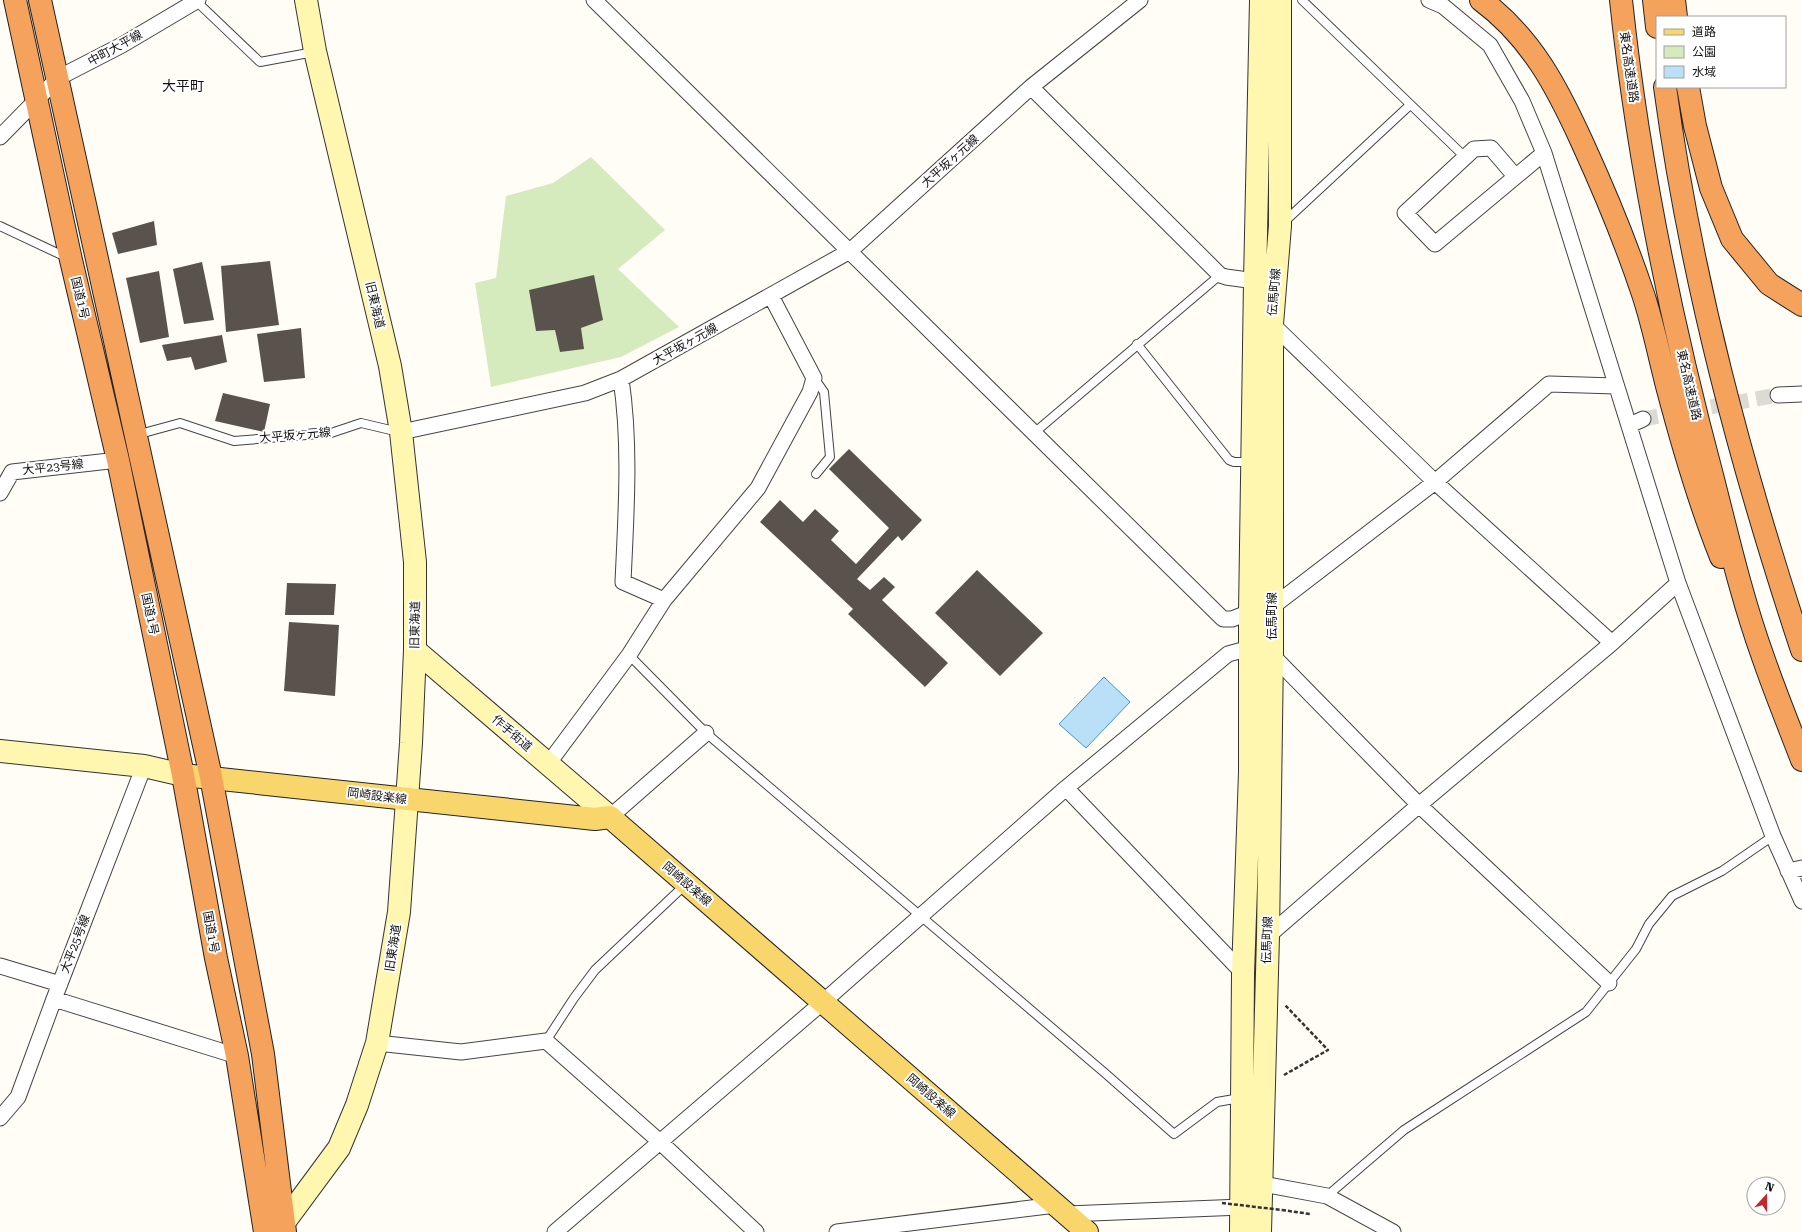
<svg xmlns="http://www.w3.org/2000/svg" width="1802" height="1232" font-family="'Roboto Serif','Noto Sans JP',serif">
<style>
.green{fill:#d5ebbd}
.water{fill:#b9e0f7;stroke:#3f96cf}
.building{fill:#5a524d}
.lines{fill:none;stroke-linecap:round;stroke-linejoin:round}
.street-tunnel{stroke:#dbdad3;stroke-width:15;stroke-dasharray:15 8;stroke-linecap:butt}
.lane-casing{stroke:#444;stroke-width:10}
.street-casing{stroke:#444;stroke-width:17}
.secondary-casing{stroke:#333;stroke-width:24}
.primary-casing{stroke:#222;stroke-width:24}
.highway-casing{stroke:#222;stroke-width:24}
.path{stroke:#333;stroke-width:2.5;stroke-dasharray:4 2;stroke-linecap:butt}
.lane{stroke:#fff;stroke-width:8}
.street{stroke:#fff;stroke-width:15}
.secondary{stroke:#fff6b0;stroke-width:22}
.primary{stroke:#f9d66b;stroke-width:22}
.highway{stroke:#f5a25d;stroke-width:22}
.path-bridge{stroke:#333;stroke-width:2.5;stroke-dasharray:4 2;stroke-linecap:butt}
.labels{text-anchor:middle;stroke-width:4;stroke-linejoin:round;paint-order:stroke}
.street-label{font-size:12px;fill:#111;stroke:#fff}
.quarter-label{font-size:14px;fill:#111;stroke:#fff}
</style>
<rect width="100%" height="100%" fill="#fffdf5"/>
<path class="green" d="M591 157 665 230 618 269 679 327 621 357 491 387 475 283 496 278 506 196 553 183Z"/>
<path class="water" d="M1104 677 1130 702 1086 748 1059 724Z"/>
<path class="building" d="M154 221 157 245 118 254 112 233Z
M270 261 279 325 226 332 221 266Z
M202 262 214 320 184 324 173 269Z
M159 271 169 337 140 343 126 278Z
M594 275 603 320 581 328 584 349 560 352 555 330 536 331 529 290Z
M301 328 305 378 264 382 257 334Z
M222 335 227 362 195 370 191 357 167 361 162 345Z
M223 393 270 404 264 432 215 421Z
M849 449 922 520 902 541 898 536 857 579 870 590 884 577 895 587 882 600 948 663 925 687 848 614 853 609 760 522 780 500 803 522 815 509 839 531 831 540 856 564 889 528 829 469Z
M977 570 1043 633 1000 676 935 613Z
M287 583 336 584 334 615H285Z
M289 622 339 625 335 696 284 691Z"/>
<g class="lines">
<path class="street-tunnel" d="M1643 419 1778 395"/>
<defs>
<path id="lane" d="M195 0 260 62 314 52
M1302 0 1465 157
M1283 223 1410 105
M0 226 68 258
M1137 344 1229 460 1234 462H1252
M814 378 824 392 830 457 816 474
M1034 433 1220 275
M136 435 180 423 234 441 331 433 361 423 399 432
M629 655 706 733 1106 1074 1174 1134 1217 1102 1240 1098
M546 1041 574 998 595 970 686 884
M1327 1196 1404 1130 1586 1012 1636 949 1649 924 1672 896 1722 871 1773 836"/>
<path id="street" d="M594 0 1223 619H1232L1250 612
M1429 0 1443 6 1490 45 1522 101 1544 153 1678 583 1773 836 1802 901
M1031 87 1220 275 1226 277 1255 281
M0 137 58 78 122 45 198 0
M1515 176 1491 148 1474 149 1405 213 1435 244 1544 153
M1272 324 1435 482 1612 643
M1778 395 1802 394
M1630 425 1643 419
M401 432 585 393 621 379 850 251 1031 87 1140 0
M0 493 12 472 118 460
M664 600 758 488 810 392 814 378 771 296
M1272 607 1435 482 1549 384 1616 386
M1272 655 1419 805 1609 983
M548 764 629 655 664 600 623 582C626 514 631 446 621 379
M1066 788 1243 973
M610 817 706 733
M1788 871 1802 868
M1268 936 1419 805 1612 643 1678 583
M0 966 60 984
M54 999 237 1056
M377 1043 461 1052 546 1041 659 1141 756 1232
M0 1118 18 1097 54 999 144 766
M1262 1184 1327 1196 1393 1232
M1067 1214 1242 1207
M555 1232 823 1002 1066 788 1228 654 1250 648
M837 1232 1056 1205"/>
<path id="secondary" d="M415 650 610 817
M0 751 144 766 183 775
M277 1232 339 1148 357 1105 377 1043 399 912 411 743 415 650V562L401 432 390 366 315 51 306 0
M1241 1232 1243 973 1250 772V612L1255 281 1261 0
M1260 1232 1268 936 1272 655V324L1280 226V0"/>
<path id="primary" d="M183 775 595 819 610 817 1087 1232"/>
<path id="highway" d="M15 0 71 260 118 460 183 775 216 958 237 1056 265 1232
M40 0 211 777 263 1054 285 1232
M1481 0C1531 37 1557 87 1582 142 1604 190 1626 243 1643 294 1653 324 1659 355 1667 386 1682 443 1699 502 1721 557
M1621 0C1638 162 1671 322 1713 479 1728 538 1742 599 1763 657 1775 692 1789 726 1802 760
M1654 0 1657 27
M1674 0 1676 17
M1665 87C1691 279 1741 466 1802 650
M1688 87 1695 126 1711 188 1732 239 1769 284 1802 305"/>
</defs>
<use href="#lane" class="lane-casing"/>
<use href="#street" class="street-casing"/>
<use href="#secondary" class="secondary-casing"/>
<use href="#primary" class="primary-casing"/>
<use href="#highway" class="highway-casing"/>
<path class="path" d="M1284 1075 1328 1050 1285 1005
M1282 1210 1310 1214"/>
<use href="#lane" class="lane"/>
<use href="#street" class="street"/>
<use href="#secondary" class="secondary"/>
<use href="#primary" class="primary"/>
<use href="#highway" class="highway"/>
<path class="path-bridge" d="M1222 1203 1282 1210"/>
</g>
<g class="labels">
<g class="street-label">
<text transform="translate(115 48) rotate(-29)" y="4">中町大平線</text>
<text transform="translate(1629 67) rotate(82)" y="4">東名高速道路</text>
<text transform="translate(950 161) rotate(-42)" y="4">大平坂ヶ元線</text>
<text transform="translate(1274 292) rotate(-85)" y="4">伝馬町線</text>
<text transform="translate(80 298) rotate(77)" y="4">国道1号</text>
<text transform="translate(375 305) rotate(77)" y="4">旧東海道</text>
<text transform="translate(685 344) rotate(-29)" y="4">大平坂ヶ元線</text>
<text transform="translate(1689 385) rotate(77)" y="4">東名高速道路</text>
<text transform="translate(295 435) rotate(-5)" y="4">大平坂ヶ元線</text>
<text transform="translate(53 467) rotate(-6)" y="4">大平23号線</text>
<text transform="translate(150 614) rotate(78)" y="4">国道1号</text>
<text transform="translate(1272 616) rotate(-90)" y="4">伝馬町線</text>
<text transform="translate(415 625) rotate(-89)" y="4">旧東海道</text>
<text transform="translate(512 733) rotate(41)" y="4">作手街道</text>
<text transform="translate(377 796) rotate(7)" y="4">岡崎設楽線</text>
<text transform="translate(687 884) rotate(41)" y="4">岡崎設楽線</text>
<text transform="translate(211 932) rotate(80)" y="4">国道1号</text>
<text transform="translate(1267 940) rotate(-88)" y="4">伝馬町線</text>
<text transform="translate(75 944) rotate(-69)" y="4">大平25号線</text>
<text transform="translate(393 948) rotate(-81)" y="4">旧東海道</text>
<text transform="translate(931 1096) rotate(41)" y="4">岡崎設楽線</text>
</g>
<g class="quarter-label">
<text x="183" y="91">大平町</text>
</g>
</g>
<rect x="1656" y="16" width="130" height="72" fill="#ffffff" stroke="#a0a0a0"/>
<rect x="1664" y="29" width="20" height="6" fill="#f9d66b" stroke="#a0a0a0"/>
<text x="1692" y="36" font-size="12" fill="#111111">道路</text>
<rect x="1664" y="46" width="20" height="12" fill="#d5ebbd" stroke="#a0a0a0"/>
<text x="1692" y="56" font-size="12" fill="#111111">公園</text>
<rect x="1664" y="66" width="20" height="12" fill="#b9e0f7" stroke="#a0a0a0"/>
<text x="1692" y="76" font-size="12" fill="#111111">水域</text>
<g transform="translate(1766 1196) rotate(21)"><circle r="19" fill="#ffffff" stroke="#a0a0a0"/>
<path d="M0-3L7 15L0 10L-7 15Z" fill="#c4262e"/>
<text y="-6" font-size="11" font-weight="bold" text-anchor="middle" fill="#111111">N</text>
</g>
</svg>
